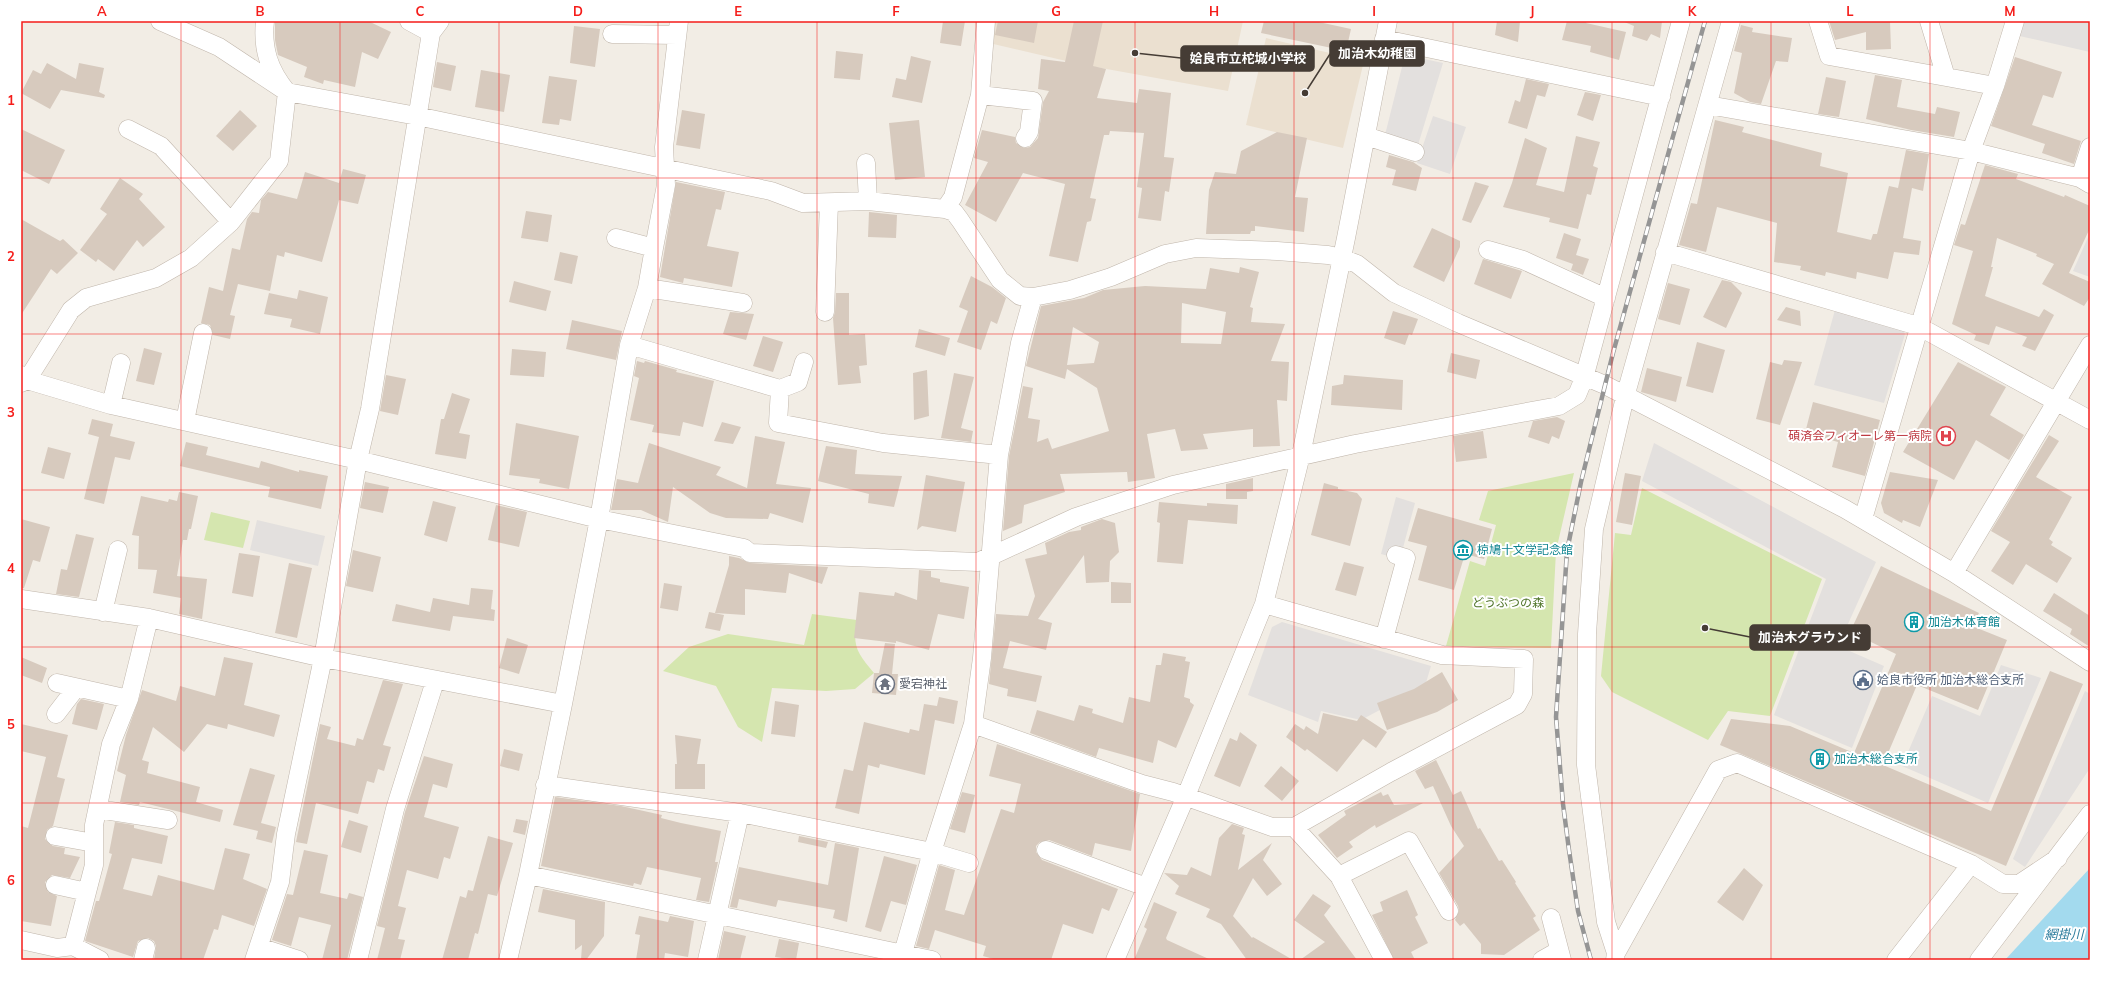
<svg xmlns="http://www.w3.org/2000/svg" width="2111" height="981" font-family="Mulish,'Noto Sans JP',sans-serif">
<style>
.education{fill:#ebe0d0}
.green{fill:#d5e6af}
.parking{fill:#e3e0de}
.water{fill:#a3daee}
.building{fill:#d7cabe;fill-rule:evenodd}
.lines{fill:none;stroke-linecap:round;stroke-linejoin:round}
.minor-casing{stroke:#c0b6ab;stroke-width:19}
.minor{stroke:#fff;stroke-width:18}
.rail-casing{stroke:#959595;stroke-width:4.5}
.rail{stroke:#fff;stroke-width:3;stroke-dasharray:9;stroke-linecap:butt}
.grid{fill:none;stroke:#f51d1a;stroke-width:1;stroke-opacity:0.55}
.labels{text-anchor:middle;stroke-width:4;stroke-linejoin:round;paint-order:stroke}
.health-label{font-size:12px;fill:#be3a42;stroke:#fff;text-anchor:end}
.culture-label{font-size:12px;fill:#0d838f;stroke:#fff;text-anchor:start}
.park-label{font-size:12px;fill:#50752a;stroke:#fff}
.service-label{font-size:12px;fill:#4e5e75;stroke:#fff;text-anchor:start}
.worship-label{font-size:12px;fill:#5b616d;stroke:#fff;text-anchor:start}
.water-label{font-size:13px;font-style:italic;fill:#2e7e9e;stroke:#fff}
.leader{fill:none;stroke:#453c35;stroke-width:1.5}
.callout-dot{fill:#453c35;stroke:#fff;stroke-width:1.5}
.callout{fill:#453c35;stroke:#453c35;stroke-width:1.5}
.callout-label{font-size:13px;text-anchor:middle;font-weight:bold;fill:#fff}
.neatline{fill:none;stroke:#f51d1a;stroke-width:1.5}
.grid-label{font-size:13px;text-anchor:middle;font-weight:bold;fill:#f51d1a}
</style>
<rect width="100%" height="100%" fill="#f2ede5"/>
<path class="education" d="M992 21H1243L1228 91 1079 64 989 43Z
M1266 38 1364 61 1343 148 1246 125Z"/>
<path class="green" d="M1574 473 1556 551 1551 648 1446 646 1470 561 1485 566 1496 525 1479 520 1488 491Z
M1642 488 1822 579 1770 716 1728 711 1708 740 1612 692 1601 676 1615 533 1631 535Z
M211 512 250 521 243 548 204 540Z
M812 614 857 620C852 646 857 653 874 673L855 689 826 691 772 688 762 742 738 727 716 686 663 671 689 647 728 634 804 645Z"/>
<path class="parking" d="M2020 21H2090V52L2015 35Z
M1405 55 1443 63 1418 145 1385 135Z
M1433 116 1466 127 1450 174 1417 163Z
M2090 233V277L2073 271Z
M1835 310 1903 328 1905 334 1884 403 1814 385Z
M1654 443 1876 562 1838 646 1884 666 1852 748 1774 715 1826 579 1642 481Z
M1396 497 1415 503 1400 559 1381 554Z
M257 520 325 536 318 566 250 550Z
M1282 622 1431 666 1425 686 1361 720 1321 711 1318 722 1248 695 1272 627Z
M2001 665 2041 678 1988 803 1902 766 1932 696 1980 716Z
M2085 691 2090 694V768L2025 867 2013 859Z"/>
<path class="water" d="M2090 868V960H2005Z"/>
<path class="building" d="M275 21H368L391 32 378 59 362 52 355 87 324 80 323 84 304 77 307 67 278 55 275 40Z
M943 21H965L961 46 940 43Z
M998 21H1038L1034 43 995 35Z
M1074 21H1103L1093 66 1106 69 1097 98 1137 103 1139 89 1171 93 1164 157 1174 158 1169 192 1165 191 1161 221 1138 218 1142 188 1137 187 1144 133 1110 131 1109 135H1104L1090 198 1096 199 1091 221 1087 222 1078 262 1049 256 1065 184 1023 173 996 222 965 205 988 162 974 158 982 130 1015 137 1016 143 1024 148 1030 147 1038 138 1043 102 1049 91 1038 89 1041 59 1065 62Z
M1264 21H1314L1351 29 1346 51 1261 33Z
M1497 21H1520L1518 42 1495 35Z
M1567 21H1587L1586 23 1626 32 1619 60 1590 52 1591 46 1562 40Z
M1622 21H1662L1660 38 1651 34 1647 41 1632 36 1634 26Z
M1829 21H1890L1891 49 1866 50V32L1835 40Z
M1741 25 1753 28 1752 32 1792 38 1788 62 1776 61 1761 104 1750 102 1734 93 1742 53 1734 51Z
M574 26 600 29 595 67 570 63Z
M836 51 863 54 860 80 834 78Z
M911 56 931 61 922 103 892 97 896 78 906 80Z
M2015 57 2062 72 2053 98 2043 95 2032 125 2081 141 2074 164 2042 153 2045 144 1991 126Z
M437 62 456 66 451 91 433 87Z
M47 63 76 79 79 63 104 68 99 92 105 95 104 98 61 90 50 109 21 93 33 70 41 74Z
M481 70 510 75 504 112 475 107Z
M1875 75 1902 80 1897 107 1935 114 1937 107 1960 112 1954 137 1911 130 1866 119Z
M549 76 577 80 571 121 560 119 559 125 542 123Z
M1826 77 1846 81 1839 117 1818 114Z
M1526 79 1549 84 1545 97 1537 95 1527 129 1508 123 1515 100 1520 102Z
M1585 92 1601 95 1593 121 1577 115Z
M240 110 257 126 233 151 216 136Z
M682 110 705 114 700 149 676 145Z
M919 120 925 177 895 180 889 123Z
M1715 120 1744 127 1742 132 1822 153 1820 166 1848 173 1837 232 1871 240 1873 234H1877L1889 186 1898 188 1906 150 1929 154 1923 191 1912 188 1903 238 1921 241 1919 255 1894 252 1888 279 1857 272 1856 279 1826 272 1825 276 1800 270 1801 266 1774 262 1777 223 1717 207 1706 252 1679 245 1691 203 1697 204Z
M21 129 65 150 49 184 21 170Z
M1277 132 1307 138 1295 197 1308 198 1304 232 1255 226V231H1251L1250 234H1206L1209 190 1215 172 1236 174 1241 151Z
M1576 136 1600 142 1593 166 1598 168 1591 195 1587 194 1578 229 1549 222 1550 218 1503 207 1512 183 1525 138 1547 148 1536 185 1564 192Z
M1389 155 1413 162 1422 168 1416 191 1392 185 1396 170 1386 167Z
M1985 165 2018 174 2016 179 2064 197 2065 195 2090 206V228L2069 273 2090 282V297L2084 306 2042 284 2054 264 2036 256 2037 254 1997 238 1991 267H1993L1985 296 2039 317 2044 309 2054 315 2035 351 2022 346 2027 337 1996 326 1989 345 1974 340 1976 335 1952 324 1973 251 1954 245 1961 224 1965 225Z
M343 169 366 175 358 204 339 200 322 262 285 252 284 257 277 255 270 291 238 284 230 315 235 316 230 339 213 335 210 325 201 323 209 287 223 291 232 248 240 250 247 219 252 212 259 213 261 200 268 192 297 199 305 172 339 183Z
M120 178 143 194 139 199 165 227 143 247 137 240 114 271 98 259 96 262 80 250 107 214 100 209Z
M676 182 725 192 721 210 716 209 707 246 739 252 732 287 684 278 683 283 660 277Z
M1475 182 1489 186 1471 223 1462 220Z
M526 211 552 215 548 242 521 238Z
M869 212 897 215 896 238 868 237Z
M21 219 60 241 63 239 78 253 57 274 51 269 21 315Z
M1432 228 1460 241V247L1444 282 1413 267Z
M1564 233 1581 239 1576 255 1589 259 1583 275 1571 270 1573 264 1556 258Z
M560 252 578 256 572 284 554 280Z
M1483 259 1522 271 1511 299 1474 284Z
M1240 267 1259 272 1250 307 1253 308 1251 322 1285 324 1271 361 1289 362 1287 401 1277 400 1280 446 1253 447V429L1203 434 1208 449 1181 451 1175 429 1147 434 1155 478 1128 482 1127 472 1060 474 1065 492 1024 505 1022 523 1003 531 1009 456 1023 386 1033 388 1028 418 1040 420 1037 442 1048 438 1052 449 1109 431 1097 388 1067 369 1065 379 1026 366 1041 306 1084 298 1103 290 1145 286 1206 289 1210 268 1239 273ZM1182 303 1226 312 1221 344 1181 343ZM1073 327 1099 342 1094 363 1067 365Z
M971 276 992 287 1006 298 997 324 991 321 981 350 957 342 968 311 959 307Z
M1722 280 1731 282 1742 293 1726 328 1703 317Z
M514 281 551 291 546 311 509 302Z
M1668 283 1690 289 1680 325 1658 319Z
M299 290 328 297 320 334 290 327 292 319 264 314 269 293 297 299Z
M836 293H849V335L865 334 867 365 859 366 861 383 838 385 833 318 835 312Z
M1786 307 1800 311 1801 326 1777 320Z
M1393 311 1418 319 1412 335 1409 334 1405 345 1384 338Z
M730 312 754 314 746 340 723 334Z
M572 320 622 331 616 360 566 349Z
M919 329 950 338 945 356 915 347Z
M763 336 783 342 773 372 753 366Z
M1697 342 1725 350 1713 393 1686 386Z
M144 348 162 353 154 385 136 381Z
M512 349 546 352 544 377 510 375Z
M1451 353 1480 360 1476 379 1447 372Z
M1784 360 1802 362 1780 425 1756 419 1770 362 1782 365Z
M637 361 644 363 645 361 677 370 676 372 714 381 703 427 683 422 680 436 652 432 654 425 630 420 639 378 634 376Z
M1958 362 2006 387 1990 415 2024 435 2009 460 1976 440 1954 480 1903 452Z
M1647 368 1682 377 1676 402 1641 392Z
M927 370 929 416 914 420 913 373Z
M954 373 974 377 961 428 973 431 971 442 941 438Z
M386 375 406 379 398 415 380 411Z
M1344 375 1403 380 1402 410 1331 405 1332 386 1343 384Z
M452 393 470 399 459 433 470 435 466 459 435 454 441 419H444Z
M1813 402 1880 420 1865 476 1832 467 1838 442 1805 433Z
M1557 417 1565 421 1559 439 1552 436 1549 444 1528 437 1533 421Z
M92 419 113 424 110 436 135 442 130 460 115 457 104 504 84 499 99 437 88 434Z
M722 422 741 427 733 444 714 441Z
M516 423 579 436 569 489 539 483 540 479 509 475Z
M1483 431 1487 458 1456 462 1453 436Z
M2049 435 2059 441 2036 477 2072 497 2049 539 2053 542 2051 545 2072 558 2057 583 2026 564 2013 585 1991 571 2010 542 1991 531Z
M755 436 785 442 776 484 811 488 803 523 770 513 768 519 726 518 710 513 673 487 668 522 641 510H611L617 479 638 483 649 443 721 467 716 475 747 488Z
M186 442 208 447 206 455 259 468 261 461 299 472V470L328 476 321 509 268 497 270 487 180 466Z
M826 446 857 450 855 474 902 476 894 507 868 503 869 494 818 481Z
M48 447 71 453 64 479 41 473Z
M1890 472 1938 480 1920 527 1903 520 1902 523 1884 513 1881 503Z
M1625 473 1641 476 1632 525 1616 522Z
M926 475 965 482 956 532 922 526 917 530Z
M1253 478V491L1247 492V499H1226V484Z
M365 482 389 487 383 513 360 508Z
M1324 483 1338 487V489L1357 493 1362 499 1350 546 1311 535Z
M179 492 198 496 191 529H189L187 540H183L177 576 207 579 202 619 179 614 181 598 153 593 157 570 138 569 139 536 132 535 141 496 168 502 169 499 177 501Z
M433 501 456 507 447 542 424 535Z
M1159 502 1207 506V503L1238 505 1237 524 1188 520 1183 564 1157 562 1160 523 1157 522Z
M496 505 527 512 519 547 488 540Z
M1418 508 1492 529 1484 559 1465 554 1454 590 1418 580 1427 546 1408 541Z
M21 519 50 527 40 562 33 560 24 588H21Z
M1102 519 1115 523 1119 552 1110 561 1109 582 1086 583 1084 555 1038 619 1052 623 1046 650 1010 641 1003 668 1042 676 1036 702 1007 696 1008 689 989 684 996 614 1028 616 1035 596 1025 559 1047 554 1045 543 1069 532 1081 530V527Z
M76 534 94 538 79 597 56 594 61 569 67 570Z
M353 550 381 557 373 592 346 586Z
M239 553 260 556 253 597 232 593Z
M729 556 739 558 750 563 828 567 822 584 789 573 786 593 745 589V615L715 613 729 565Z
M1344 562 1364 567 1356 596 1335 590Z
M289 563 312 568 297 638 275 633Z
M1881 566 1979 613 1972 626 2007 640 1978 710 1917 685 1883 765 1991 811 2050 671 2083 684 2006 866 1720 745 1731 719 1790 726 1854 753 1896 654 1850 632Z
M919 570 931 571V577L940 579V582L969 587 964 619 938 614 929 650 896 641V643L854 638 859 592 894 596 895 592 917 600Z
M1111 582 1131 583V603H1111Z
M664 583 682 586 678 611 660 608Z
M471 588 493 590 491 609 495 610 494 621 453 616 450 631 392 621 396 604 430 612 433 598 469 605Z
M2054 593 2090 616V647L2070 634 2072 629 2043 611Z
M709 612 724 615 720 631 705 628Z
M507 638 528 645 519 674 499 668Z
M885 643 895 644 892 674H898L896 695 872 693 874 673H879Z
M1163 653 1186 657 1185 661 1190 662 1184 697 1190 699V702L1194 705 1176 748 1158 740 1153 763 1099 748 1096 757 1030 733 1037 710 1074 721 1079 705 1093 709 1092 713 1123 723 1129 697 1150 702 1156 665H1161Z
M21 657 47 668 42 683 21 675Z
M224 657 253 663 244 705 280 715 274 737 228 724 227 729 207 724 184 752 153 727 142 760 149 762 147 773 200 787 196 802 223 810 220 822 140 802 139 805 120 802 126 775 117 771 126 735 142 690 176 701 180 686 215 696Z
M1442 672 1458 700 1437 712 1387 730 1377 703 1414 689Z
M383 680 403 684 383 745 391 747 384 771 378 769 374 783 367 781 358 814 316 803 307 844 296 842 320 724 331 727 327 739 355 746 357 738 363 740Z
M939 697 958 701 954 724 935 720 925 775 880 764 879 768 868 765 859 814 835 808 844 769 853 771 864 722 909 733 910 729 919 731 924 704 937 706Z
M81 699 104 704 97 730 72 724 77 704Z
M775 701 799 705 795 737 771 734Z
M1323 713 1357 721 1361 715 1387 732 1376 748 1363 739 1337 772 1307 749 1305 751 1286 737 1295 724 1304 730 1306 726 1318 734Z
M21 724 68 735 57 777 65 779 53 826 47 830 45 839 53 846 65 848 64 854 80 857 70 878 52 875 45 882 48 892 57 896 51 926 21 921V826L28 828 46 757 21 751Z
M1240 732 1257 745 1240 787 1214 776 1230 738 1237 741Z
M675 735 701 739 697 764H705V789H675V764H677Z
M997 744 1140 794 1131 851 1095 843 1092 856 1049 840 1040 842 1036 846V852L1042 860 1118 889 1109 911 1102 908 1093 934 1063 924 1051 960H997L983 956 986 946 935 930 929 949 916 946 939 865 955 870 945 910 964 915 1001 809 1014 813 1021 784 989 776Z
M504 749 523 754 519 771 500 766Z
M424 756 453 764 447 788 433 784 424 817 459 827 450 859 444 857 438 879 407 870 398 906 406 908 398 939 405 940 400 960H377L385 928 377 926 405 812Z
M1436 760 1453 795 1461 791 1478 829 1480 828 1499 861 1502 860 1516 882 1515 883 1536 916 1533 918 1540 930 1504 955 1481 954V944L1464 923 1460 926 1455 920 1459 911 1458 906 1439 873 1464 846 1451 826 1433 786 1425 789 1415 771Z
M1281 766 1299 781 1282 801 1264 786Z
M250 768 275 775 261 823 276 827 272 843 256 839 258 831 233 825Z
M962 792 975 795 965 833 950 829Z
M1381 792 1383 796 1388 794 1394 805 1423 803 1376 828 1375 825 1349 842 1353 847 1337 858 1318 835 1346 815 1344 811Z
M555 797 621 806 662 815 661 818 681 823 721 831 715 862H718L709 902 696 900 701 878 647 867 641 885 634 883 633 886 541 866Z
M516 819 528 821 525 835 513 832Z
M349 820 368 826 361 853 341 847Z
M115 822 134 825V828L168 836 162 864 132 858 123 889 152 896 158 875 214 890 225 848 250 854 243 879 267 889 254 926 222 915 218 930 214 929 203 960H154L156 946 154 941 148 938 138 941 133 957 85 941 96 901H99L112 854 109 853Z
M1232 824 1244 828 1242 834 1245 835 1238 870 1272 843 1263 860 1282 884 1267 896 1253 878 1233 916 1252 938 1253 937 1293 960H1247L1221 924 1206 917 1210 909 1175 894 1179 886 1164 873 1187 875 1191 867 1211 876 1219 838Z
M488 836 513 843 497 896 488 894 478 934 475 933 468 960H442L460 896 466 898 468 890 473 891Z
M799 836 828 842 826 848 798 842Z
M835 843 859 848 847 922 833 918 835 910 778 900 776 907 739 899 737 908 730 907 739 867 828 885Z
M304 850 328 855 320 893 347 899 349 893 363 897 347 960H322L331 925 299 917 291 946 272 940 287 894 293 895Z
M884 856 917 865 906 905 891 901 881 932 865 927Z
M1744 868 1763 885 1743 921 1717 902Z
M543 889 605 902 604 936 586 960H581L582 945 575 950V920L538 912Z
M1407 890 1418 915 1415 917 1428 943 1411 952 1415 960H1394L1372 915 1383 911 1380 902Z
M1313 894 1331 906 1324 915 1357 960H1300L1325 942 1294 920Z
M1154 902 1177 912 1166 938 1167 940 1211 960H1134L1147 929 1144 927Z
M639 916 668 922 670 916 694 921 688 957 665 953 664 960H636L640 935 635 934Z
M724 931 746 936 740 960H718Z
M779 939 799 943 796 960 775 957Z"/>
<g class="lines">
<defs>
<path id="minor" d="M265 21C262 49 269 70 287 92L417 116 771 191 803 203 868 201 945 209 954 212 960 220 1000 280 1020 296 1033 297 1070 290 1111 277 1165 254 1196 248 1277 251 1328 255 1342 258 1357 264 1394 293 1458 323 1605 385 1845 509 1954 573 2090 662
M409 21 431 33
M1818 21 1829 56 1946 77
M1929 21 1946 77 1995 86
M612 34 677 35
M1384 39 1661 97
M980 95 1033 101 1029 132 1025 138
M1708 105 1971 151 2080 178 2090 184
M128 129 161 146 231 222
M1366 136 1415 152
M866 163 868 201
M2080 178 2090 147
M945 209 953 197 980 95 986 21
M616 238 654 248
M1488 250 1523 260 1606 298
M1665 252 1918 326 2090 420
M647 288 743 303
M825 312 829 203
M629 345 780 389 778 423 883 443 999 455
M21 375 27 380 111 405 358 460 599 519 744 548 750 553 978 562 1076 517 1173 485 1355 444 1559 406 1577 395 1584 378 1681 21
M21 383 27 380 71 310 86 298 156 278 191 258 231 222 279 161 287 92 219 47 160 21
M780 389 798 382 804 362
M111 405 121 363
M185 421 203 333
M1863 519 1971 151 1995 86 2015 21
M1954 573 2090 345
M21 599 149 618 323 658 563 704
M103 612 118 550
M1384 639 1406 558 1396 555
M57 683 129 699
M56 714 76 688
M973 724 1142 784 1173 792 1272 827H1294L1391 772 1517 705 1523 694 1524 659 1442 655 1264 604
M545 785 740 813 932 852 969 863
M98 809 168 820
M1294 827 1339 876 1384 960
M55 836 94 843
M1046 850 1146 887
M528 875 932 960
M1339 876 1409 841 1449 911
M55 885 87 892
M1551 918 1562 960
M21 940 57 948 73 946 100 960
M73 946 94 865V825L111 744 129 699 149 618
M259 947 299 960
M1616 953 1606 922 1586 765 1587 634 1594 529 1625 397 1731 21
M143 960 146 948
M254 960 280 882 286 834 323 658 358 460 370 409 431 33 440 21
M358 960 395 809 435 681
M508 960 528 875 563 704 599 519 629 345 647 288 654 248 666 185 664 147 679 21
M707 960 740 813
M901 960 932 852 973 724 982 658 999 455 1020 343 1033 297
M1115 960 1186 796 1264 604 1301 455 1346 238 1388 21
M1542 960 1558 951
M1615 960 1616 953 1718 770 1737 763 1971 864 2003 884H2019L2058 858
M1896 960 1971 864
M1979 960 2090 814"/>
</defs>
<use href="#minor" class="minor-casing"/>
<use href="#minor" class="minor"/>
<defs>
<path id="rail" d="M1591 960 1578 911 1569 850 1563 804 1556 717 1567 551 1581 482 1613 353 1705 21"/>
</defs>
<use href="#rail" class="rail-casing"/>
<use href="#rail" class="rail"/>
</g>
<path class="grid" d="M181 21V960M340 21V960M499 21V960M658 21V960M817 21V960M976 21V960M1135 21V960M1294 21V960M1453 21V960M1612 21V960M1771 21V960M1930 21V960M21 178H2090M21 334H2090M21 490H2090M21 647H2090M21 803H2090"/>
<defs>
<symbol id="hospital-ring" viewBox="-11 -11 22 22"><circle r="9.5" fill="#fff" stroke="#e0444e" stroke-width="1.5"/><path d="M-5-5h3v3.5h4V-5h3V5h-3V1.5h-4V5h-3Z" fill="#e0444e"/></symbol>
<symbol id="museum-ring" viewBox="-11 -11 22 22"><circle r="9.5" fill="#fff" stroke="#0f9aa8" stroke-width="1.5"/><path d="M0-6L6-3V-2H-6V-3ZM-5-1h2V3h-2ZM-1-1h2V3h-2ZM3-1h2V3H3ZM-6 4H6V6H-6Z" fill="#0f9aa8"/></symbol>
<symbol id="building-ring" viewBox="-11 -11 22 22"><circle r="9.5" fill="#fff" stroke="#0f9aa8" stroke-width="1.5"/><path d="M-4-6H4V6H1V3H-1V6H-4ZM-2.5-4.3h1.7v1.8h-1.7ZM.8-4.3h1.7v1.8H.8ZM-2.5-1h1.7V.8h-1.7ZM.8-1h1.7V.8H.8Z" fill="#0f9aa8"/></symbol>
<symbol id="civic-ring" viewBox="-11 -11 22 22"><circle r="9.5" fill="#fff" stroke="#5c6f8a" stroke-width="1.5"/><path d="M-.6-6.5H3V-4.5H.6V-3L4-1V1h2V6H-6V1h2V-1L-.6-3ZM-1.2 2.5V6h2.4V2.5Z" fill="#5c6f8a"/></symbol>
<symbol id="temple-ring" viewBox="-11 -11 22 22"><circle r="9.5" fill="#fff" stroke="#6b7280" stroke-width="1.5"/><path d="M0-6L5-2H3V0L6.5 2.5H4V6H1.5V3h-3V6H-4V2.5H-6.5L-3 0V-2H-5Z" fill="#6b7280"/></symbol>
</defs>
<g fill-rule="evenodd">
<use href="#hospital-ring" x="1935" y="425" width="22" height="22"/>
<use href="#museum-ring" x="1452" y="539" width="22" height="22"/>
<use href="#building-ring" x="1903" y="611" width="22" height="22"/>
<use href="#civic-ring" x="1852" y="669" width="22" height="22"/>
<use href="#temple-ring" x="874" y="673" width="22" height="22"/>
<use href="#building-ring" x="1809" y="748" width="22" height="22"/>
</g>
<g class="labels">
<g class="health-label">
<text x="1932" y="440">碩済会フィオーレ第一病院</text>
</g>
<g class="culture-label">
<text x="1477" y="554">椋鳩十文学記念館</text>
<text x="1928" y="626">加治木体育館</text>
<text x="1834" y="763">加治木総合支所</text>
</g>
<g class="park-label">
<text x="1508" y="607">どうぶつの森</text>
</g>
<g class="service-label">
<text x="1877" y="684">姶良市役所 加治木総合支所</text>
</g>
<g class="worship-label">
<text x="899" y="688">愛宕神社</text>
</g>
<g class="water-label">
<text x="2064" y="939">網掛川</text>
</g>
</g>
<path class="leader" d="M1305 93L1330 54M1135 53L1181 58M1705 628L1750 637"/>
<g class="callout-dot">
<circle cx="1305" cy="93" r="4"/>
<circle cx="1135" cy="53" r="4"/>
<circle cx="1705" cy="628" r="4"/>
</g>
<g class="callout">
<rect x="1330" y="41" width="94" height="25" rx="4"/>
<rect x="1181" y="46" width="133" height="25" rx="4"/>
<rect x="1750" y="625" width="120" height="25" rx="4"/>
</g>
<g class="callout-label">
<text x="1377" y="58">加治木幼稚園</text>
<text x="1248" y="63">姶良市立柁城小学校</text>
<text x="1810" y="642">加治木グラウンド</text>
</g>
<rect width="2111" height="981" fill="none" stroke="#ffffff" stroke-width="44"/>
<rect x="22" y="22" width="2067" height="937" class="neatline"/>
<g class="grid-label">
<text x="102" y="16">A</text>
<text x="260" y="16">B</text>
<text x="420" y="16">C</text>
<text x="578" y="16">D</text>
<text x="738" y="16">E</text>
<text x="896" y="16">F</text>
<text x="1056" y="16">G</text>
<text x="1214" y="16">H</text>
<text x="1374" y="16">I</text>
<text x="1532" y="16">J</text>
<text x="1692" y="16">K</text>
<text x="1850" y="16">L</text>
<text x="2010" y="16">M</text>
<text x="11" y="105">1</text>
<text x="11" y="261">2</text>
<text x="11" y="417">3</text>
<text x="11" y="573">4</text>
<text x="11" y="729">5</text>
<text x="11" y="885">6</text>
</g>
</svg>
